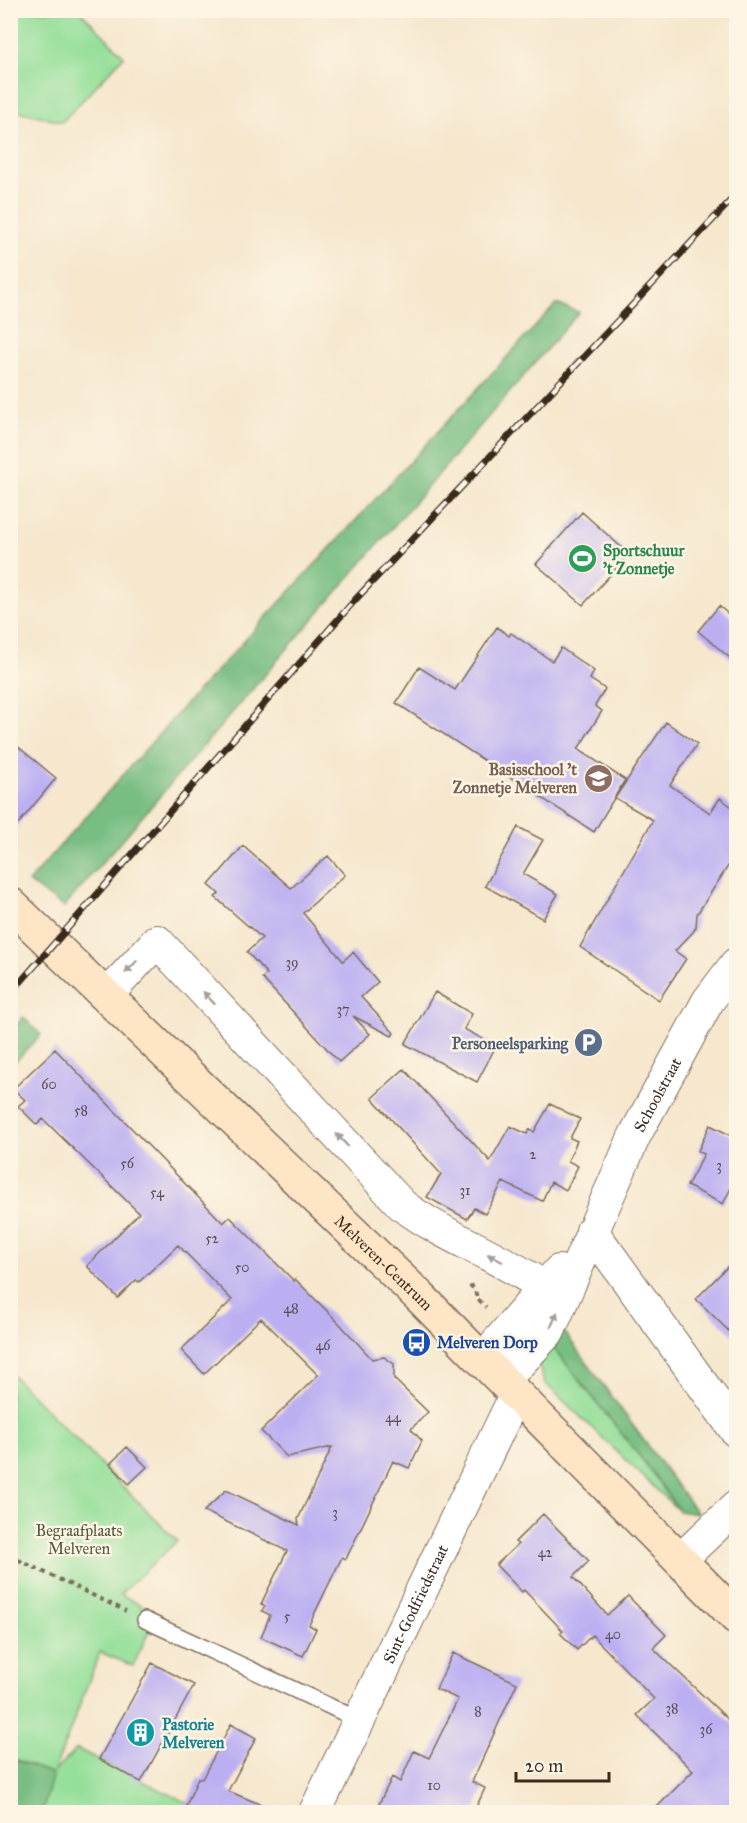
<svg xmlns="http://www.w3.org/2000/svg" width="747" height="1823" font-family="'IM FELL Great Primer',serif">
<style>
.green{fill:#95df9a;stroke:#68845c;stroke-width:1.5}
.forest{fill:#78be82;stroke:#5a7450;stroke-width:1.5}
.building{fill:#bbaff2}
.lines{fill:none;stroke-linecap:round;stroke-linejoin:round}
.lane-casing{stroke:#7c6c5b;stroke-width:18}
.street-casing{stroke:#7c6c5b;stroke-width:34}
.secondary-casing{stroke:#7c6c5b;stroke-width:36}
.path{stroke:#7c6c5b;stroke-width:4;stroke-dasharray:4.5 4.5;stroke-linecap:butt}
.lane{stroke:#fff;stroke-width:15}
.street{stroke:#fff;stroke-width:32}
.secondary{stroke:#fde5c5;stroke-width:33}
.rail-casing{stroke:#3b2a1e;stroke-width:7}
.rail{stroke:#fcf5e5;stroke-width:4.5;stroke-dasharray:14;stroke-linecap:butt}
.oneway{fill:#a79f9a}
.labels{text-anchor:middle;stroke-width:5;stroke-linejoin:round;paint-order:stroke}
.number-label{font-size:14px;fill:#5b4b53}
.leisure-label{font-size:16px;font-weight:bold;fill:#27864d;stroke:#fcf5e5;text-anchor:start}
.education-label{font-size:16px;font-weight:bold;fill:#785e54;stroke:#fcf5e5;text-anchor:end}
.service-label{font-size:16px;font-weight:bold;fill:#4e5e75;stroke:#fcf5e5;text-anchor:end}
.street-label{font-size:16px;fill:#3b2a1e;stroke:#fcf5e5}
.transit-label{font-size:16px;font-weight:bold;fill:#164399;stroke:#fcf5e5;text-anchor:start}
.park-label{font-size:16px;fill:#52573d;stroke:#fcf5e5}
.culture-label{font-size:16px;font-weight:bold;fill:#0d838f;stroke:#fcf5e5;text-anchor:start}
</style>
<rect width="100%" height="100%" fill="#fcf5e5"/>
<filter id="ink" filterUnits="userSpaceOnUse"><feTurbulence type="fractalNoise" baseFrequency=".0167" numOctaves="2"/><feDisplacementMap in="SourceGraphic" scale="12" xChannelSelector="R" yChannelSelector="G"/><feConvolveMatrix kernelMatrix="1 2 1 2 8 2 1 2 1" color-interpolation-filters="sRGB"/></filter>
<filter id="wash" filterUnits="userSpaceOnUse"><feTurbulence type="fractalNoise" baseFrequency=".008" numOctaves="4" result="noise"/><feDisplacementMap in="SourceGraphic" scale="24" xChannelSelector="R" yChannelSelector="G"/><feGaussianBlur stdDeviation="1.35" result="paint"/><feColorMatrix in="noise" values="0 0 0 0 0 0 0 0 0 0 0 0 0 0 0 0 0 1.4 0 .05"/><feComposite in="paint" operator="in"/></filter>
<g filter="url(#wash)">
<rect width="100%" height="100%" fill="#f6e7cd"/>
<path class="green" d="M10 11H80L124 56 62 122 11 109Z
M552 1346 652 1472 679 1511 544 1382 538 1363Z
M10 1373 177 1541 120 1594 157 1614 133 1666 100 1652 54 1772 77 1749 206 1812H42L53 1774 11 1758Z"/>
<path class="forest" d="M556 304 579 312 64 907 28 882 183 707Z
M23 1017 41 1035 11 1066V1031Z
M562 1329 698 1514 679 1511 652 1472 552 1346Z
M10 1758 53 1774 42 1812H11Z"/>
<g id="blocks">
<path class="building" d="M582 512 629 554 583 605 536 564Z
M719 606 736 621V663L698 631Z
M497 627 509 636 511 633 552 661 561 648 594 671 590 679 605 689 595 706 602 711 578 749 625 780 594 832 396 703 419 667 455 690Z
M666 722 697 744 670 785 710 813 720 798 736 810V854L697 914 696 927 693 932 675 951 686 959 659 1000 580 947 653 820 615 798Z
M10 740 56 778 10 834Z
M518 827 543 840 523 874 558 894 543 919 485 886Z
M243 846 291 888 328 856 345 875 303 913 343 961 353 952 378 982 361 997 394 1033 392 1036 353 1016 370 1034 339 1062 262 978 267 974 247 952 262 938 215 897 219 894 209 885Z
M435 992 472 1014 464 1029 496 1046 477 1082 405 1044Z
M55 1049 223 1223 230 1217 294 1281 295 1279 338 1322 372 1359 384 1357 394 1364V1379L428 1412 411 1429 422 1441 409 1468 393 1461 346 1559 342 1557 309 1625 316 1629 303 1656 261 1637 270 1615 262 1611 265 1606 261 1604 287 1551 204 1511 226 1490 299 1525 298 1519 332 1447 287 1457 261 1431 318 1375 261 1318 204 1374 181 1350 232 1300 178 1245 139 1282 136 1280 118 1298 87 1266 139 1213 43 1119 37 1125 18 1106 25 1100 13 1089Z
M404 1069 490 1161 510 1126 527 1134 530 1129 534 1132 550 1104 580 1119 570 1138 577 1141 568 1161 578 1166 566 1190 551 1182 542 1201 503 1182 485 1214 474 1208 467 1219 427 1197 441 1174 372 1098Z
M710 1125 736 1138V1178L723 1204 687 1186 704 1154 698 1151Z
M736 1258V1338L696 1299Z
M127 1447 147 1467 129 1484 110 1464Z
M543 1514 589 1561 573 1577 607 1615 628 1596 666 1635 653 1648 736 1727V1812H652L693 1771 637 1715 654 1699 592 1635 577 1650 560 1633 563 1631 524 1590 522 1592 496 1565 518 1544 515 1542Z
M453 1653 517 1683 472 1782 485 1788 474 1812H397L379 1804 392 1777 400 1782 414 1751 429 1758 458 1699 436 1689Z
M152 1663 194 1685 141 1782 99 1759Z
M231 1724 256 1738 228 1791 279 1812H198L186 1806 198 1778 202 1779Z"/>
</g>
</g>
<g filter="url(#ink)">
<use href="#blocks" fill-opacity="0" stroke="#7c6c5b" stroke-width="1.5"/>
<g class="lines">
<defs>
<path id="lane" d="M145 1620 359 1720"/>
<g id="street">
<path d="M107 995 157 941 402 1205C446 1238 500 1256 545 1288"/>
<path d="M592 1231 736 1431"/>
<path d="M482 1360 559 1271"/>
<path id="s1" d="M503 1381 549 1331 635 1135 708 1001 736 964"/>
<path d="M680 1560 736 1507"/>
<path id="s2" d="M315 1812 516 1394"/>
</g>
<g id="secondary">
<path id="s3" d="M10 904 421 1298 736 1617"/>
</g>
</defs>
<use href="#lane" class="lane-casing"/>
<use href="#street" class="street-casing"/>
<use href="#secondary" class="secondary-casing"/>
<path class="path" d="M470 1285 475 1290 477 1299 486 1307
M10 1556 126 1611"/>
<use href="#lane" class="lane"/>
<use href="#street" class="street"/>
<use href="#secondary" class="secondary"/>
<defs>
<path id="rail" d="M10 994 355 600 736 195"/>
</defs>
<use href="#rail" class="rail-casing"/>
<use href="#rail" class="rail"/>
</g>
<defs><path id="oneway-solid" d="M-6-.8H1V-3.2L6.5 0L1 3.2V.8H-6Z" transform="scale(1.5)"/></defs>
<g class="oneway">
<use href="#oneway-solid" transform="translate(131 967) rotate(134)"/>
<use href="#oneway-solid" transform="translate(209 998) rotate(-133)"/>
<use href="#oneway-solid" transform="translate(342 1140) rotate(-133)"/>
<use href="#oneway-solid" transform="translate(495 1258) rotate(-152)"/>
<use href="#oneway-solid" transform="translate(554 1320) rotate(-67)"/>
</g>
</g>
<defs>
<symbol id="stadium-disc" viewBox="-11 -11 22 22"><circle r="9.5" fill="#2e9e5b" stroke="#fcf5e5"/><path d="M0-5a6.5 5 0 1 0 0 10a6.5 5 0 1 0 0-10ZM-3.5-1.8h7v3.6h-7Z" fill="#fff"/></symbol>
<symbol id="school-disc" viewBox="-11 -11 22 22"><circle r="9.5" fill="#8d6e63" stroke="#fcf5e5"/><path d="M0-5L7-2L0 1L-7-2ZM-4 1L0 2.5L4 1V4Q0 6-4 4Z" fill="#fff"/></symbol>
<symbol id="parking-disc" viewBox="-11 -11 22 22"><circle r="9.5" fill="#5c6f8a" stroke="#fcf5e5"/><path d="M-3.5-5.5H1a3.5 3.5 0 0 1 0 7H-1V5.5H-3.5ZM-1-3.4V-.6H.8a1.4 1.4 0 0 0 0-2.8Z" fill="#fff"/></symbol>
<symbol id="bus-disc" viewBox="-11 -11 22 22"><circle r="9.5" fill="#1a4fb4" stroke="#fcf5e5"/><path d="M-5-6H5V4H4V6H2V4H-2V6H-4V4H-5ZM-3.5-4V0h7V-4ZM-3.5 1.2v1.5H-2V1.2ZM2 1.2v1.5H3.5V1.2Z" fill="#fff"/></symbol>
<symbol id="building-disc" viewBox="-11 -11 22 22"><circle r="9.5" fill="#0f9aa8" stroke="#fcf5e5"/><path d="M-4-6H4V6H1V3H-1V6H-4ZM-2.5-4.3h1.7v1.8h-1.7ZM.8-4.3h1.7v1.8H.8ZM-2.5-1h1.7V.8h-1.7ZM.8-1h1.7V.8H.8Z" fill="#fff"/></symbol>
</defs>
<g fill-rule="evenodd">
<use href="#stadium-disc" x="566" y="542" width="33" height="33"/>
<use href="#school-disc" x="582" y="762" width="33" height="33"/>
<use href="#parking-disc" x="572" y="1026" width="33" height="33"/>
<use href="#bus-disc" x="400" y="1326" width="33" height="33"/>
<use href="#building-disc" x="124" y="1716" width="33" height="33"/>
</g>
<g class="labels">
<g class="number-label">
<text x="292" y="967">39</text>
<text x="343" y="1014">37</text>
<text x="49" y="1089">60</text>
<text x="81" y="1115">58</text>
<text x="533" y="1159">2</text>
<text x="127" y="1168">56</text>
<text x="719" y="1170">3</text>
<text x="465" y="1195">31</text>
<text x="157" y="1197">54</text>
<text x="212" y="1243">52</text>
<text x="242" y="1272">50</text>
<text x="291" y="1313">48</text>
<text x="323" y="1350">46</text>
<text x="393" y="1422">44</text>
<text x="335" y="1517">3</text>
<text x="545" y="1557">42</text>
<text x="287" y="1621">5</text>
<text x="613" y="1639">40</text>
<text x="672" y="1713">38</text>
<text x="478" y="1716">8</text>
<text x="706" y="1734">36</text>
<text x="434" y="1790">10</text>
</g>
<g class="leisure-label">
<text x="603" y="556">Sportschuur<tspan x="603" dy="18">'t Zonnetje</tspan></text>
</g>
<g class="education-label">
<text x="577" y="775">Basisschool 't<tspan x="577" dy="18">Zonnetje Melveren</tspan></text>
</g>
<g class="service-label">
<text x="568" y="1049">Personeelsparking</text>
</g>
<g class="street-label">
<text dy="6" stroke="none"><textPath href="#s1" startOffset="328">Schoolstraat</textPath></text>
<text dy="6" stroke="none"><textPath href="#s3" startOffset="518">Melveren-Centrum</textPath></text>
<text dy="6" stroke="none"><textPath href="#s2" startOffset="231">Sint-Godfriedstraat</textPath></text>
</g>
<g class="transit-label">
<text x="437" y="1348">Melveren Dorp</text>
</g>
<g class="park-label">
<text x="79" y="1536">Begraafplaats<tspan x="79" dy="18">Melveren</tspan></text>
</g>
<g class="culture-label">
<text x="162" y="1730">Pastorie<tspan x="162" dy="18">Melveren</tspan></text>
</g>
</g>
<rect width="747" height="1823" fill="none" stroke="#fcf5e5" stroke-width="36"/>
<path d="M516 1772v9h93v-9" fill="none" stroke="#3b2a1e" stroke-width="3"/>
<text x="525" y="1772" font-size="18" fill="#3b2a1e" stroke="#fcf5e5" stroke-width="4.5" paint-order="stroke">20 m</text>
</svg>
